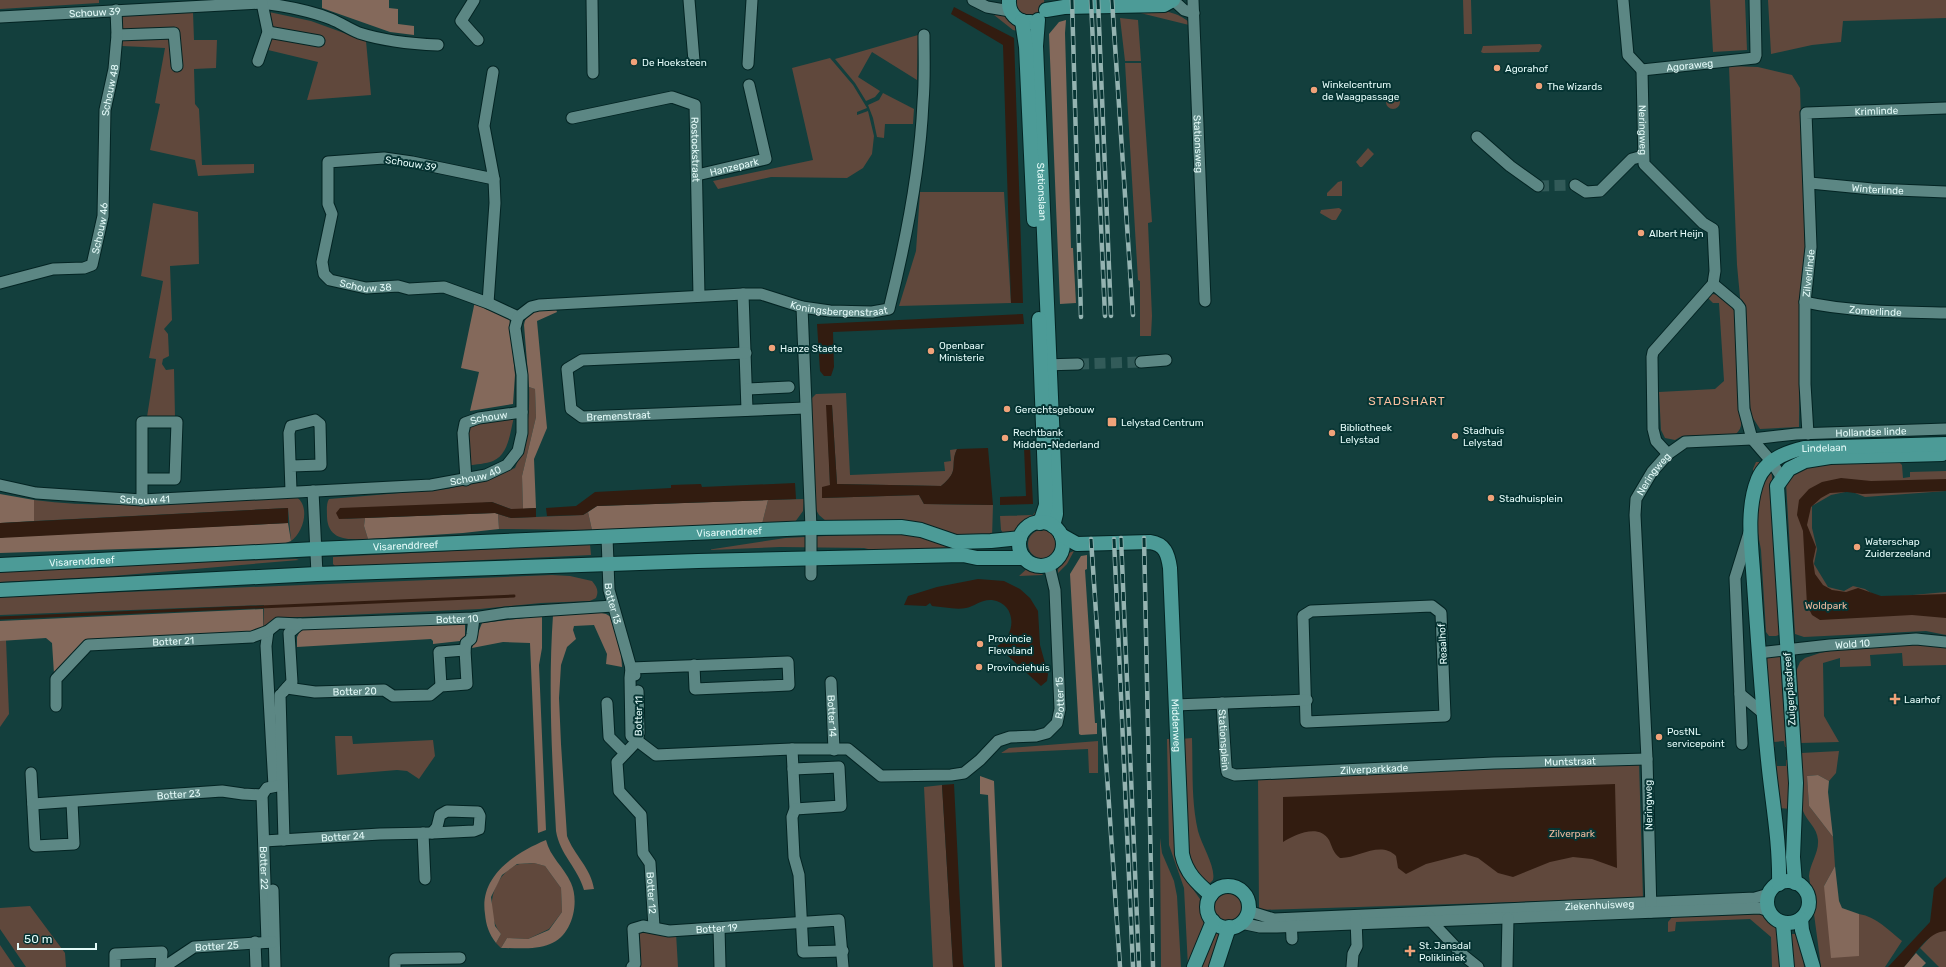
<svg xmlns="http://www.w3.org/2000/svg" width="1946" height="967" font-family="Rubik,sans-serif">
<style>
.green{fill:#60483c}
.forest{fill:#84695b}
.water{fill:#321c10}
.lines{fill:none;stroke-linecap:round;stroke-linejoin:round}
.stream{stroke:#321c10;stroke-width:3}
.minor-tunnel{stroke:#325b59;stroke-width:11;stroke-dasharray:11 5.5;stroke-linecap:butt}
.minor-casing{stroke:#032423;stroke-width:13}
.major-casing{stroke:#032423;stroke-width:16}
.minor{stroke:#5c8784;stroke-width:11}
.major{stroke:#4c9b97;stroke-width:14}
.rail-casing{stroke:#94b3b1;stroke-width:4.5}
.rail{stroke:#063433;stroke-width:3;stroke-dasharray:9;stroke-linecap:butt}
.poi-dot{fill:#f0a279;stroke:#063433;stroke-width:1.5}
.labels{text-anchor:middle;stroke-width:4;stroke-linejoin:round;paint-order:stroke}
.street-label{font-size:10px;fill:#e4fbf9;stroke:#063433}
.poi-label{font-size:10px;fill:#e4fbf9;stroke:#063433;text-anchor:start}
.park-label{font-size:10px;fill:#edb99e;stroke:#063433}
.quarter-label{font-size:12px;letter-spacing:1px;fill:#fac0a0;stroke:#063433}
</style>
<rect width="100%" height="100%" fill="#133f3d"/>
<path class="green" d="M0 0H99V3L0 9Z
M1013 0H1044C1045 7 1042 12 1037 16H1019Z
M1463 0H1471L1472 34H1464Z
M1710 0H1745L1747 50 1713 52Z
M1768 0H1946V18L1843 21 1841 42 1812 45 1771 54Z
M1124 9C1144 10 1172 7 1189 22V25Z
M989 11 1004 12 1021 32 1013 30Z
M193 12 194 40H217L216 68 194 69 195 104 199 109 202 165 254 164V173L198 176 195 160 150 150 160 104 155 103 165 48 122 46 120 15Z
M269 12 311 21 366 41 371 95 307 100 318 62 268 50Z
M1120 18 1138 20 1141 61H1125Z
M918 35 917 80 872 52 858 77 880 91 875 97 866 101 855 83 835 59Z
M1540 44 1542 46 1539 52 1483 53 1481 52 1483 46Z
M830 58 853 85 867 108 857 112V115L868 111 874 136 872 154 863 168 847 178 771 177 718 189 713 181 813 160 792 68Z
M1125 63H1141L1152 222 1148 223 1152 316 1151 336H1140V281L1138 280Z
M1729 66 1758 67 1792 75 1800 88 1805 246 1800 298 1799 427 1760 429 1751 415 1737 265Z
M883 93 914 109 913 124H885L884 138 877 137 873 118 868 105 879 100Z
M1386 102a7 7 0 1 1 14 0a7 7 0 1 1-14 0Z
M1368 148 1374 154 1362 167H1360L1356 162Z
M1342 181V196H1327V193L1338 182Z
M920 192H1004L1011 303 899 306 916 251Z
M153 203 198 212 199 264 170 266 172 320 164 329 168 334 169 356 163 359 162 364 166 370 174 369 175 417H147L156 359 149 358 163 281 141 276Z
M1339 208 1342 210 1336 220H1332L1320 213 1321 210Z
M1712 294 1720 295 1736 311 1740 415C1742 424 1742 428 1736 434L1682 436 1675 440 1665 438 1661 430 1659 392 1715 389 1724 381 1719 303H1713L1707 297Z
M529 387 535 389 536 417 522 476 523 509H511L492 502 339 519 365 518 364 526 368 539C349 540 328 541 327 517 327 511 326 504 329 499L447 489 487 479 515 468C527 441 530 416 529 387Z
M846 393 850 475 945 471 944 462 951 461 950 450 957 449C949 467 961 470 941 486L837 484 832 405H827L830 486 822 498 919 495 924 504 993 505 992 538 962 537 889 520 826 521 819 515 815 508 808 402 816 394Z
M514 417C510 432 509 454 493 461 486 464 476 464 468 466L466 430 469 425Z
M1896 459 1902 465 1903 478 1910 477V472L1946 471V491L1865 497 1850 491 1831 495 1812 506V528L1817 549 1814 564 1828 587 1844 591 1853 586 1865 589 1879 598 1946 592V635L1926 631 1804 637 1795 634 1785 466Z
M1756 462H1771L1781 634 1776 636H1769L1766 632 1761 550 1755 517 1753 469Z
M295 496C311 505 304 532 291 541L288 508 34 521V500C120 511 209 500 295 496Z
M804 499 803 511 795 522 762 524 768 500Z
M1041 504C1034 524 1024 531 1004 534L1001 530 1000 516 1033 515Z
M588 512 592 530 499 529 498 514 511 518 583 515Z
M1028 544a14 14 0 1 1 28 0a14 14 0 1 1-28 0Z
M886 533 908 535 988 546 884 553 864 548 780 547 707 550 785 538Z
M590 544 591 555 336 567 333 564V557Z
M1074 551 1067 564 1058 573C1058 561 1063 555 1074 551Z
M296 559 299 560 113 576 0 582V569Z
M1031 565 1038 568 1043 575 1019 576Z
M552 575 570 576 592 581C597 587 599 591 596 598L590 601 541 603 480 609 279 618C270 620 267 624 263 632L264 605 0 615V597Z
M6 640 9 714 0 727V641Z
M1873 642 1946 646V665L1903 666 1902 653 1870 655 1871 666 1840 667V658L1823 663 1824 716 1839 742 1800 743 1795 674 1800 662 1805 658 1820 653Z
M1780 656 1782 657 1790 747H1785L1784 741 1774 742 1775 747H1769L1765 658Z
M335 736H352L353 744 433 740 435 756 419 779 407 771 397 770 337 775Z
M1192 738C1193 769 1191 801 1198 831 1202 846 1216 867 1213 880L1210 883 1202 879 1189 862 1181 739Z
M1167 739H1171L1185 878 1200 899 1206 921 1188 967 1184 888 1169 845Z
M1098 741V773H1089L1088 749 1001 753 1009 748Z
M1839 751 1836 773 1829 781 1818 775 1807 776 1809 806 1833 837 1835 866 1824 886 1859 956V914C1877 917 1888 930 1902 941L1885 967H1821L1809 876C1810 863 1819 853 1818 840 1817 827 1807 822 1803 811 1798 799 1801 767 1801 753Z
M1791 759V809L1779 808 1771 760H1776L1777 766H1786V760Z
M1639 762 1643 898 1259 910 1258 777Z
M942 785 953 967H933L924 787Z
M1160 838 1162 853 1174 881 1177 896 1181 967H1161Z
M534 863 545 866 561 888 562 912 549 929 528 939 507 938 501 948 496 943 501 934C484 912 491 878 516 865 520 863 529 864 534 863Z
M1214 907a14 14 0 1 1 28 0a14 14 0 1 1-28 0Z
M30 906 65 953 66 967H26L0 929V908Z
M1750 911 1767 916 1777 925 1782 967H1772L1771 937 1750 919 1676 922 1675 931 1668 932V922L1674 915Z
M645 930 676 933 678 967H633L635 934Z
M1216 930 1223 933 1212 967H1198Z
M1939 931H1946V967H1939L1920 948 1932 935Z
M1789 934H1795L1801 937 1804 967H1793Z
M0 945 15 967H0Z"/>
<path class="forest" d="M322 0H389V8L398 9V24L414 26V35L390 32 322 8Z
M1066 20 1065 33 1071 248H1073L1076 303 1060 304 1049 34 1059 22Z
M475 301 509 315 515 375 513 404 470 411 479 372 461 368Z
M556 309 557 312 537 321 547 428 534 459 536 508 523 509 522 476 536 417 535 389 529 387 524 325C527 308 541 310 556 309Z
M0 494 34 500V521L0 523Z
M768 500 762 524 592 530 588 512 597 506Z
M495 513 498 514 499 529 463 533 368 539 364 526 365 518Z
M288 523 291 541 283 544 0 553V538L5 537Z
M1087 555V569L1085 570 1095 723H1097V734L1081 735 1079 734 1070 574 1081 556Z
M263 609V632L83 642 54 674 52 643 46 638 0 641V621Z
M597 612 606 614 611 617 621 652 622 667 606 664 607 654 594 625 574 626 573 630 576 639 567 647 561 665 559 698 561 744 567 836C574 855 591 868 594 889L584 890C578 868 560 855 556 831 552 758 548 688 553 615Z
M542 616V648L539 665 546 830 538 833 530 643 503 642 472 648 482 623Z
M453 623 465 624V637L460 641 433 644V641L431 639 297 647V637L301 629Z
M1818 775 1829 781 1828 792 1833 837 1809 806 1807 776Z
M980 776 994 781 1002 967H995L988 795 980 794Z
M546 840C550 857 564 867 571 883 580 903 572 936 550 944 536 950 516 948 501 948L507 938 528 939 549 930 562 912 561 888 545 866 534 863 517 864 502 875 491 897 495 926 501 934 496 943C489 934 486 925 485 914 479 876 515 853 546 840Z
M1835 866 1839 901 1842 908 1859 914V956L1831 958 1824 886Z
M1916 953 1926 963 1922 967H1904Z"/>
<path class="water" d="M954 7 1014 38 1023 303H1011L1003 45 951 14Z
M1023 314 1024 324 833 332 834 367 831 376H824L820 371 817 324Z
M826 405H832L837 484 941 486C961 470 949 466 957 449L988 448 993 505 924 504 919 495 822 498V487L830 485Z
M1030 446 1033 504 1000 505V497L1026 496 1024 447Z
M1841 478 1871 481 1946 479V491L1862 494 1847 492 1830 493 1821 498 1811 507 1807 525 1816 547 1813 561 1815 574 1823 585 1832 590 1846 592 1858 588 1881 596 1946 594V618L1912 615 1820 620 1812 615 1807 605 1803 531 1797 515 1799 500 1809 489 1822 482Z
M795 483 796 499 597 506 583 515 547 516 546 508 576 506 595 492 671 488V485L701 484 702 487Z
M492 502 511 509 536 508V517L511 518 495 513 339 519 336 513 340 508Z
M288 508V523L0 538V523Z
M978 579 1004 581 1020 589 1030 598 1038 611 1040 645 1048 674 1047 681 1041 686 997 646C1017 636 1017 603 992 600 982 599 975 606 966 608 956 610 943 607 932 606L930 603 926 606 904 605 908 596 937 587Z
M954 784 963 963 964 967H953L942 785Z
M1615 784 1617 868 1592 859 1573 857 1550 862 1513 877 1498 873 1478 858 1465 854 1426 864 1406 874 1398 868 1396 856C1380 840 1357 859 1340 858 1333 853 1332 846 1329 840 1319 823 1294 835 1283 842V797Z
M1946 877V931C1927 932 1916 954 1904 967H1888L1930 922 1934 888Z"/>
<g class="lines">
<path class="stream" d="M0 618 514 596"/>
<path class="minor-tunnel" d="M1538 186 1575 185
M1078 364 1141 362"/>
<defs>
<g id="minor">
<path d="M474 0 461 21 478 40"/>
<path d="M592 0 593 73"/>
<path d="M689 0 694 61"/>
<path d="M973 0 987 7 1010 11"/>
<path d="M1173 0 1184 10 1194 13"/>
<path id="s1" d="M1193 0 1205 301"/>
<path d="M1623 0 1628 55 1642 70"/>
<path id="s2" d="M0 17 262 3C285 6 309 10 331 19 341 23 349 29 359 33 384 41 412 44 438 45"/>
<path d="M268 32 319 41"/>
<path d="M117 35 174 33 177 66"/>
<path d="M258 61 268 32 262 3"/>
<path d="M748 64 752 0"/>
<path id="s3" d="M1642 70 1644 164 1703 223 1713 229 1715 271 1713 284 1653 352 1652 357 1653 429 1656 441 1668 454"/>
<path id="s4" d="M1642 70 1755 58 1756 55 1755 0"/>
<path id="s5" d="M572 118 672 97 695 105 699 296"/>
<path d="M1477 137 1510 166 1538 186"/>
<path id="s6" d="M697 175 766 159 749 85"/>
<path id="s7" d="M494 179 412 162 384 158 328 162V204L332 214 322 262 324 274 330 280 366 288 398 286 409 289 444 287 488 303 518 317"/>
<path id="s8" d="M1810 183 1872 189 1946 192"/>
<path d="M1575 185 1586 192 1600 191 1632 159 1643 156"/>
<path id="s9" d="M0 283 53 269 84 268 92 265 103 216 105 110 114 69 117 35 116 10"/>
<path d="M1713 284 1737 304 1740 308 1744 409 1752 439 1771 461 1782 478"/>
<path d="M743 294 747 410"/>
<path id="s10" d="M1805 302C1849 312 1901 312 1946 313"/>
<path d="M488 303 495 203 494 179 484 126 493 72"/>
<path d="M802 307 811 528V575"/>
<path id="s11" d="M518 317 531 307 539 305 743 294H761L802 307 830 311 872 312 889 309C906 241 920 172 923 102 925 80 924 57 924 35"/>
<path id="s12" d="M746 353 582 360 567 369 571 409 582 417 805 408"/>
<path d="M1141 362 1166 360"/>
<path d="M1043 365 1078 364"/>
<path d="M747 389 789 387"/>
<path id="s13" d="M1808 434 1805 384V302L1811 247 1806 113 1946 108"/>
<path d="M291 466 321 465 320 424 315 420 291 426 289 433 291 491"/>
<path d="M142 479H175L177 422H142V500"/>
<path id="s14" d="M466 480 463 433 465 423 479 418 522 412"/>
<path id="s15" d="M0 485 36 493 142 500 431 485 486 475 507 465 518 451 522 433V375L515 328 518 317"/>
<path d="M313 491 317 574"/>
<path id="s16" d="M607 537 609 590 631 668 635 675"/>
<path d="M1432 606 1441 613 1445 716 1306 722 1303 616 1311 611Z"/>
<path d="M268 631 266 646 274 786"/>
<path id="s17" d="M1758 653 1830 645 1916 639 1946 642"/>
<path id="s18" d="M631 668 630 678 631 736 656 755 792 749H848L881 776 951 775 964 773 980 760 998 741 1010 737 1036 736 1047 733 1057 723 1060 709 1055 590 1049 565"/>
<path d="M631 668 788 662 789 685 695 689 694 665"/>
<path id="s19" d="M831 682 834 750"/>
<path d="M441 686 439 652 465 650"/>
<path id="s20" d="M287 688 315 692 384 690 393 696 430 695 441 686 467 684 465 650 466 643 471 639 472 634 474 618"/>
<path id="s21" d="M638 691 639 733 637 741 617 762 619 791 641 815 643 853 650 863 654 927"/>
<path d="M283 692 292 682 289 633 300 624"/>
<path d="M1740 694 1763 713"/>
<path d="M280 695 284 840"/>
<path d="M607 703 609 737 625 753"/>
<path id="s22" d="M1222 703 1226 766 1227 772 1235 775 1494 763 1647 759"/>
<path d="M1175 705 1307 700"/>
<path id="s23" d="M56 706V679L88 645 252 637 268 631 278 623 300 624 474 618 506 613 613 606"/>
<path d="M1742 744 1735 578 1749 533"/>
<path d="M792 749 795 809 792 817 794 857 799 875 803 952 843 951"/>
<path d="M793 769 839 767 841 806 795 809"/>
<path d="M31 773 35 846 74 844 72 802"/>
<path id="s24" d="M262 795 267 942"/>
<path id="s25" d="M33 804 222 791 243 794 262 795 267 788 282 785"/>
<path d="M447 811 478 812 480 816 479 829 474 831 432 833 437 827 440 815Z"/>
<path d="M423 833 425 879"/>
<path id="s26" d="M264 841 380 834 432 833"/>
<path d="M273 890 275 967"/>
<path id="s27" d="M1248 911 1274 919 1755 898 1769 894"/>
<path id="s28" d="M1651 912 1647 759 1635 515 1636 499 1652 472 1668 454 1685 442 1752 439 1796 434 1946 429"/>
<path d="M1430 917 1431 921 1463 955 1478 967"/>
<path d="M1291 919 1292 939"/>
<path d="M1241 923 1260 927H1277L1760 908 1769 911"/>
<path d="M719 928 720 967"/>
<path d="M255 942 256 967"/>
<path d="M115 967V954L162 952 161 967"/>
<path id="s29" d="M164 967 194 947 273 942"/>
<path d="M395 967V959L460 958"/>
<path id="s30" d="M632 967 635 964 633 929 643 926 669 931 839 920 843 967"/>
<path d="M1352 967 1353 954 1357 946 1356 918"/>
<path d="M1507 967 1508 918"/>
</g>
<g id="major">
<path d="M1009 0C1008 13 1017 23 1031 22"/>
<path d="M1046 10 1064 7 1164 5 1173 0"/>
<path id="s31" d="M1038 20 1036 46 1056 514 1053 526"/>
<path d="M1022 21 1026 47 1034 220"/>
<path d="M1039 319 1046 505 1040 523"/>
<circle cx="1041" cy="544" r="22"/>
<path id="s32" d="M1061 535 1077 544 1150 542C1165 544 1168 554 1170 568L1182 854C1186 873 1197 883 1211 895"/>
<path id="s33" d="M0 565 316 549 811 528 901 527 921 530 956 542 991 541 1020 538"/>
<path d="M0 590 317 574 698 561 963 555 977 558H1024"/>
<circle cx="1788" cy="902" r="21"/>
<path d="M1795 883 1793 857 1796 783 1777 486 1789 469 1805 461 1830 457 1942 454"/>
<path id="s34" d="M1779 884C1780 842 1772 801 1768 760 1762 701 1758 643 1754 584 1752 550 1745 511 1758 479 1766 460 1786 452 1804 448L1946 444"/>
<circle cx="1228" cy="907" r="21"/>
<path d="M1801 919 1802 930 1813 967"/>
<path d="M1783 923 1787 967"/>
<path d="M1194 967 1213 921"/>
<path d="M1216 967 1229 927"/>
</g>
</defs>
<use href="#minor" class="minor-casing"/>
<use href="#major" class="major-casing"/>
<use href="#minor" class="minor"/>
<use href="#major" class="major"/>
<defs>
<path id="rail" d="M1072 0 1081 317
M1091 0 1105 316
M1098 0 1111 316
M1112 0 1133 315
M1121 538 1139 967
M1144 538 1153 967
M1091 539 1120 967
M1114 539 1133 967"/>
</defs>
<use href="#rail" class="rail-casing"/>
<use href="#rail" class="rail"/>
</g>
<g class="poi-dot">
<circle cx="634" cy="62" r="4"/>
<circle cx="1497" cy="68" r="4"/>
<circle cx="1539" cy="86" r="4"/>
<circle cx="1314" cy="90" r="4"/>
<circle cx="1641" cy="233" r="4"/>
<circle cx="772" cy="348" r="4"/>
<circle cx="931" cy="351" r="4"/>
<circle cx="1007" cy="409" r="4"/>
<rect x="1107" y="417" width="10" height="10" rx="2"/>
<circle cx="1332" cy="433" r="4"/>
<circle cx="1455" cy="436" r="4"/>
<circle cx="1005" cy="438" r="4"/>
<circle cx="1491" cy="498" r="4"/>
<circle cx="1857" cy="547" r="4"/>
<circle cx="980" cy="644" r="4"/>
<circle cx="979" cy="667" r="4"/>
<path d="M1893 693h4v4h4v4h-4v4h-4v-4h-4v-4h4z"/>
<circle cx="1659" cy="737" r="4"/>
<path d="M1408 945h4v4h4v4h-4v4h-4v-4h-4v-4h4z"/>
</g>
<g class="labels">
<g class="street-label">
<text dy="4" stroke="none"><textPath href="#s2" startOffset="95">Schouw 39</textPath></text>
<text dy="4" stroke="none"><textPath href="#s4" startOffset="48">Agoraweg</textPath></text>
<text dy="4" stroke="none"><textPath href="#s9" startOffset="271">Schouw 48</textPath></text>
<text dy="4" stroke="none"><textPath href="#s13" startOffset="392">Krimlinde</textPath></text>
<text dy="4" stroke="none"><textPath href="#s3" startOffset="60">Neringweg</textPath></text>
<text dy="4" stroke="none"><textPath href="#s1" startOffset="144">Stationsweg</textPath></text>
<text dy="4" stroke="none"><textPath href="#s5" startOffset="171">Rostockstraat</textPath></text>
<text transform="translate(411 163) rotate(9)" y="4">Schouw 39</text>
<text dy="4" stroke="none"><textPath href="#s6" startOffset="38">Hanzepark</textPath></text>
<text dy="4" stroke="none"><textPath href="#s8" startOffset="68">Winterlinde</textPath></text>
<text dy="4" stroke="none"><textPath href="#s31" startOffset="172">Stationslaan</textPath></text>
<text dy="4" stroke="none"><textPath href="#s9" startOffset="132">Schouw 46</textPath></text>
<text dy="4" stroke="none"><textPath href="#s13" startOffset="161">Zilverlinde</textPath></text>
<text dy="4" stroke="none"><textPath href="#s7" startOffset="327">Schouw 38</textPath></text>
<text dy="4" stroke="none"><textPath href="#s11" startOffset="327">Koningsbergenstraat</textPath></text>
<text dy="4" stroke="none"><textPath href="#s10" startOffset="71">Zomerlinde</textPath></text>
<text dy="4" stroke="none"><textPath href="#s12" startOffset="272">Bremenstraat</textPath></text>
<text dy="4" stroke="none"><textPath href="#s14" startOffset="82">Schouw</textPath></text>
<text dy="4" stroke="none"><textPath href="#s28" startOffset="676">Hollandse linde</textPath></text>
<text dy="4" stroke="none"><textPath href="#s34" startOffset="485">Lindelaan</textPath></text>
<text dy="4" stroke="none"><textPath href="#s15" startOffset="478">Schouw 40</textPath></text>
<text dy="4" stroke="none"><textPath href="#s28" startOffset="444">Neringweg</textPath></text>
<text dy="4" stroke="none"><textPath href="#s15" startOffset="146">Schouw 41</textPath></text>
<text dy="4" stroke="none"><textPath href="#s33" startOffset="730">Visarenddreef</textPath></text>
<text dy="4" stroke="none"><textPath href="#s33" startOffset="406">Visarenddreef</textPath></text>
<text dy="4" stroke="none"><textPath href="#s33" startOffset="82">Visarenddreef</textPath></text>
<text dy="4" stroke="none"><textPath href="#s16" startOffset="67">Botter 13</textPath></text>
<text dy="4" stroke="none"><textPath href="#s23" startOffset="447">Botter 10</textPath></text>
<text dy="4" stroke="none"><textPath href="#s23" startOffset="159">Botter 21</textPath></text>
<text dy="4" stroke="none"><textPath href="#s17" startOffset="95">Wold 10</textPath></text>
<text transform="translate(1442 644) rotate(-93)" y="4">Reaalhof</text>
<text transform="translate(1789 689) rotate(-94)" y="4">Zuigerplasdreef</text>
<text dy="4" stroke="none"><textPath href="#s20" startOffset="68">Botter 20</textPath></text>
<text dy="4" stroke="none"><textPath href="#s18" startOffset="554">Botter 15</textPath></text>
<text transform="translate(638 716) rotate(-89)" y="4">Botter 11</text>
<text dy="4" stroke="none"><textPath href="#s19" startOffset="34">Botter 14</textPath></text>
<text dy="4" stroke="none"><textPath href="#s32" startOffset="285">Middenweg</textPath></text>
<text dy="4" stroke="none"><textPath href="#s22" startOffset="37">Stationsplein</textPath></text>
<text dy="4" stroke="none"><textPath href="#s22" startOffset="413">Muntstraat</textPath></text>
<text dy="4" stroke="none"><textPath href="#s22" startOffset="217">Zilverparkkade</textPath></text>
<text dy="4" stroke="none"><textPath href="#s25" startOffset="146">Botter 23</textPath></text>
<text transform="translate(1648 805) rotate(-91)" y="4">Neringweg</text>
<text dy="4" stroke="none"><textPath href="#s26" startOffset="79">Botter 24</textPath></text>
<text dy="4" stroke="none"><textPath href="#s24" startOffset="73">Botter 22</textPath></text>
<text dy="4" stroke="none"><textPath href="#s21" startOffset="221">Botter 12</textPath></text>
<text dy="4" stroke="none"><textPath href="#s27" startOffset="353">Ziekenhuisweg</textPath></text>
<text dy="4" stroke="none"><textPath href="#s30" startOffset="124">Botter 19</textPath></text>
<text dy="4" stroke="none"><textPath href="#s29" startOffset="59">Botter 25</textPath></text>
</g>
<g class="poi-label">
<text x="642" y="66">De Hoeksteen</text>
<text x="1505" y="72">Agorahof</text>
<text x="1322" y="88">Winkelcentrum<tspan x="1322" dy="12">de Waagpassage</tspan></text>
<text x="1547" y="90">The Wizards</text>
<text x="1649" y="237">Albert Heijn</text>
<text x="939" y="349">Openbaar<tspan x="939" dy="12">Ministerie</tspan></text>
<text x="780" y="352">Hanze Staete</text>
<text x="1015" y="413">Gerechtsgebouw</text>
<text x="1121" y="426">Lelystad Centrum</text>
<text x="1340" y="431">Bibliotheek<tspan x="1340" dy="12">Lelystad</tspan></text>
<text x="1463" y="434">Stadhuis<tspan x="1463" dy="12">Lelystad</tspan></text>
<text x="1013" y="436">Rechtbank<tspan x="1013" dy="12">Midden-Nederland</tspan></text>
<text x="1499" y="502">Stadhuisplein</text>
<text x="1865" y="545">Waterschap<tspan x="1865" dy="12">Zuiderzeeland</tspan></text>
<text x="988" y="642">Provincie<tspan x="988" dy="12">Flevoland</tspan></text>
<text x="987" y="671">Provinciehuis</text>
<text x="1904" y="703">Laarhof</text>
<text x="1667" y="735">PostNL<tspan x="1667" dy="12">servicepoint</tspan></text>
<text x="1419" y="949">St. Jansdal<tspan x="1419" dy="12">Polikliniek</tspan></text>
</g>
<g class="park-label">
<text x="1826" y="609">Woldpark</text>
<text x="1572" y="837">Zilverpark</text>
</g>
<g class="quarter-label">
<text x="1407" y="405">STADSHART</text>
</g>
</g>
<path d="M18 943v6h78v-6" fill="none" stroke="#e4fbf9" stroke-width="2"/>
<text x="24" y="943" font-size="12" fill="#e4fbf9" stroke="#063433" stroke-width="3" paint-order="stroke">50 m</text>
</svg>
